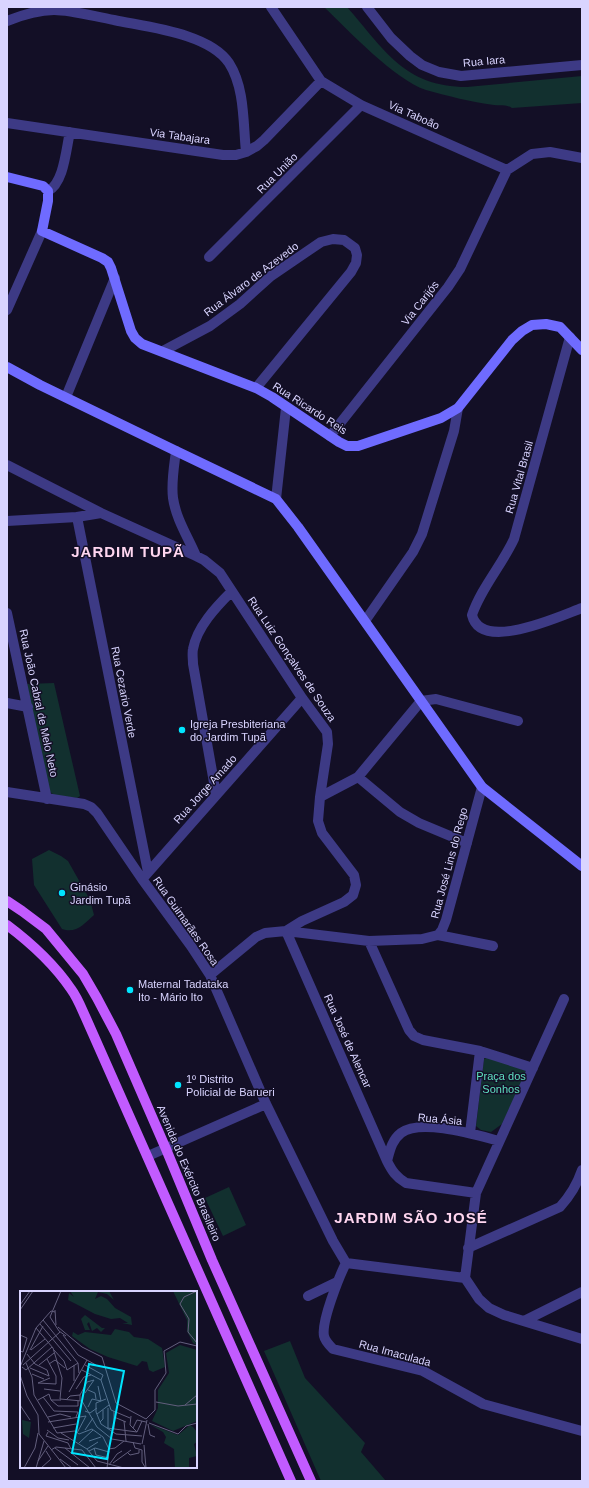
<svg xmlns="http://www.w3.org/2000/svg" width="589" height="1488" font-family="Helvetica,sans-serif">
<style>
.green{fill:#12302f}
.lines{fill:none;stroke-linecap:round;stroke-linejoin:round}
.street{stroke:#3d3a85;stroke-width:10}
.secondary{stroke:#6f6bff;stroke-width:10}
.primary{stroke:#c25bff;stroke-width:10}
.poi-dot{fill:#00e5ff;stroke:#130f26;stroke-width:1.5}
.labels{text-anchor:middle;stroke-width:3;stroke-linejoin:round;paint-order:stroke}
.street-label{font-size:11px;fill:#d9d4ff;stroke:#130f26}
.poi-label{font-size:11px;fill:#d9d4ff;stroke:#130f26;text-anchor:start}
.park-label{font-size:11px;fill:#5fe0c0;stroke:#130f26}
.district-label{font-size:15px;font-weight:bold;letter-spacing:1px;fill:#ffd6f0;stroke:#130f26}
.inset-road{fill:none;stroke:#625e7d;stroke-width:1}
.view{fill:#00e5ff;fill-opacity:0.15;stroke:#00e5ff;stroke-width:2}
.inset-edge{fill:none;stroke:#d9d4ff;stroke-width:2}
</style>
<rect width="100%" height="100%" fill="#130f26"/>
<path class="green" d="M324 7H347C384 49 404 87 467 87L582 76V103L512 108C506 104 500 106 494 105 471 102 448 96 426 90 395 80 348 30 324 7Z
M54 683 80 796 77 798 54 795 48 790 27 684Z
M49 850 61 856 68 861 90 900 94 915C84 924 76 934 62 929L34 885 32 859Z
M488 1057 525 1068 526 1072 502 1124 491 1132 481 1130 476 1126 484 1059Z
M229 1187 246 1225 223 1236 205 1198Z
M290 1341 305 1378 365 1443 361 1452 386 1481H321L264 1351Z"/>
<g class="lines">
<path class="street" d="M271 7 321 81 361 105 507 170 532 154 550 152 582 158
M367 7 391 38 410 56 422 65 439 72 461 76 582 65
M7 21C22 15 38 10 54 10 72 10 96 17 114 20 147 27 209 33 229 63 245 88 243 123 246 152
M7 123 223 155H236L246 152 257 146 264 140 321 81
M48 191C64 183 66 149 70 132
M209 257 361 105
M7 310 42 231
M570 337 514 539C502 565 481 588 472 615 481 653 560 616 582 608
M163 351 210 326 240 304 271 276 321 242 333 239 344 240 355 248 357 255 356 263 351 272 256 388
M66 397 115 278
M330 436 448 287 460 269 507 170
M176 451C174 467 171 483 173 498 176 519 188 537 196 556
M7 465 101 513 196 556 204 560 220 573 302 698 327 732 328 744 320 797 318 821 322 833 354 875 356 885 353 895 344 902 302 921 286 931 265 933 256 937 210 975
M276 499 286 408
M77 517 148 872
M7 521 77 517 101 513
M7 613 47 799
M365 621 413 552 422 534 454 431 458 408
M7 703 28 707
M358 777 400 812 419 823 467 843
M7 792 84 804 91 807 97 813 142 879 191 946 210 975 266 1104 333 1241 346 1263
M216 794 193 664C193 659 192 653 193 649 197 627 216 607 231 592
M320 797 358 777 421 701 436 699 518 721
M145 876 302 698
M286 931 369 941 422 939 438 935 442 930 446 920 482 787
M286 931 387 1161
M438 935 493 946
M369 941 409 1030 414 1036 423 1040 480 1051 533 1068
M470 1133 480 1051
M148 1156 266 1104
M476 1193 406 1183C396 1177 392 1171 387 1161 390 1150 392 1140 401 1133 421 1118 476 1135 499 1141
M468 1248 560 1207C570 1196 577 1185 582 1170
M346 1263C339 1277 321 1322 324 1336 325 1341 329 1345 333 1349L423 1371 483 1404 582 1431
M346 1263 465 1278
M465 1278 476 1193 564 999
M465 1278 479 1299 489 1308 504 1315 582 1339
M308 1296 337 1282
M524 1321 582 1292"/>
<path class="secondary" d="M7 177 43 186 48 191V201L42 231 102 258 108 262 111 268 131 331 135 338 142 344 256 388 272 397 339 442 347 446H358L441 418 458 408 512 340 522 331 532 325 546 324 560 327 582 350
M7 367 40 385 176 451 276 499 298 527 482 787 582 866"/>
<path class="primary" d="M7 901 22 911 46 929 83 974 97 998 116 1034 166 1149 212 1260 311 1481
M7 925C31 943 54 964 71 989 77 997 81 1007 85 1016L291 1481"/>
</g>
<g class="poi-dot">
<circle cx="182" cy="730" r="4"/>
<circle cx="62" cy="893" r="4"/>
<circle cx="130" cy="990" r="4"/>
<circle cx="178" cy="1085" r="4"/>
</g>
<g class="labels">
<g class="street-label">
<text transform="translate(484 61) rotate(-5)" y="4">Rua Iara</text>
<text transform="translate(414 115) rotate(24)" y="4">Via Taboão</text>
<text transform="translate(180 136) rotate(8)" y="4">Via Tabajara</text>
<text transform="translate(277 173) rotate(-45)" y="4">Rua União</text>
<text transform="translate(251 279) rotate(-37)" y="4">Rua Álvaro de Azevedo</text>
<text transform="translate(420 303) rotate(-52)" y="4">Via Carijós</text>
<text transform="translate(310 408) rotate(33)" y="4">Rua Ricardo Reis</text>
<text transform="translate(519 477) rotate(-74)" y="4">Rua Vital Brasil</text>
<text transform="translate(292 659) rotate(56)" y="4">Rua Luiz Gonçalves de Souza</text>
<text transform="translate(124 692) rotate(79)" y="4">Rua Cezario Verde</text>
<text transform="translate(39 703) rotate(78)" y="4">Rua João Cabral de Melo Neto</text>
<text transform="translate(205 789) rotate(-48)" y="4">Rua Jorge Amado</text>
<text transform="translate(449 863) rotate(-75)" y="4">Rua José Lins do Rego</text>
<text transform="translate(186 921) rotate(55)" y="4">Rua Guimarães Rosa</text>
<text transform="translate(348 1041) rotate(66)" y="4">Rua José de Alencar</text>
<text transform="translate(440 1119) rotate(5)" y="4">Rua Ásia</text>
<text transform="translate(189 1173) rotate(67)" y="4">Avenida do Exército Brasileiro</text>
<text transform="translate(395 1353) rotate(15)" y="4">Rua Imaculada</text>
</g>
<g class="poi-label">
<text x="190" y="728">Igreja Presbiteriana<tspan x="190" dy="13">do Jardim Tupã</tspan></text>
<text x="70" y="891">Ginásio<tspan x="70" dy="13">Jardim Tupã</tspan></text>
<text x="138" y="988">Maternal Tadataka<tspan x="138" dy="13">Ito - Mário Ito</tspan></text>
<text x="186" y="1083">1º Distrito<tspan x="186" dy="13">Policial de Barueri</tspan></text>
</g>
<g class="park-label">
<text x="501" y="1080">Praça dos<tspan x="501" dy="13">Sonhos</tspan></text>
</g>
<g class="district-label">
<text x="128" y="557">JARDIM TUPÃ</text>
<text x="411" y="1223">JARDIM SÃO JOSÉ</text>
</g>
</g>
<g transform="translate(20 1291)">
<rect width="177" height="177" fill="#130f26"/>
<path d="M50 0H89L94 9 87 3 78 1 75 8 81 5 87 8 95 17 111 26 112 34 102 32H108L100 27 91 28 75 23 56 13 48 9 49 2 54 6ZM153 0H177V54L173 52 167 40V29ZM65 24 82 37H85L81 41 77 37 72 40 69 31 67 33 70 39H65L61 28ZM95 38 109 41 114 46 128 48 142 57 145 76 133 81 129 79 127 71 122 70 117 75 88 66 70 58 52 45 53 41 58 44 65 41 91 44ZM160 54 177 59V130L153 140 132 130 138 117V99L149 82 146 62ZM2 129 11 131 9 147 3 143ZM129 133 158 144 170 134 173 136 177 141V151L174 153 177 165 169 167V177H155L154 158 144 152 146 146 143 141Z" fill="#12302f"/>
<path class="inset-road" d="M41 0 30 26 39 40 46 45M177 0 164 6 160 13 169 28 168 41 177 52M0 14 10 0M0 19 13 0M35 19 36 34M23 29 58 72 59 82M20 33 51 70M38 36 62 56 82 66 96 112 126 128 135 119V99L146 82 144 60 160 51 177 55M16 37 33 57 42 87 40 108 62 110 77 136 92 148 121 153M0 44 7 47 3 61 0 60M43 44 58 64 76 74M10 59 23 35M11 59 25 48M34 59 44 70 47 79 58 72M7 63 15 73 27 79 29 85M27 68 36 85V93L18 92 30 87M6 72 12 86 14 104 37 142 55 140 59 143 72 138 83 146 89 158M29 73 35 69 45 77M3 74 40 41M19 74 34 62M65 74 83 84 81 89M0 76 16 37 31 20 35 21M2 76 6 79 32 56M10 77 29 85M62 79 81 89M12 83 24 88M0 84 7 105 18 124 19 143 46 177M81 89 91 119 110 127M54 90V74M24 98 40 100M56 98 64 86 71 84M68 99 75 102 76 108M49 101 67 69M65 102 74 89M29 103 31 109H41M60 104 67 91 74 89M23 106 34 120 58 121 56 126M86 108 76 112V121L81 133 96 143 122 145M18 109 29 103M31 109 38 115H58V110M46 109 50 105 60 104V109M136 111 158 115 177 113M0 114 10 129M165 114 177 104M68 116 72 108 81 110 78 95M88 117V137M65 120 70 122 77 117M94 120V138M77 123 89 114M111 125 110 134 117 141M28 126 40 123 51 126M94 126 106 131M104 130 106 150M28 131 66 125 57 142M80 131 83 128V119M129 132 158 143 166 135 177 132M128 133 130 144 135 146M33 137 56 133M87 137 117 141M113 137 117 129 126 131M27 139 38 147 49 149M65 139 73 127M28 141 26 145 48 152 51 158M117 141 122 130M41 142 67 158 77 170 104 177M69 150 81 146M113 151 115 157 122 159V171L125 176M59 152 73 139M122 153 127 129M124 154 126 177M35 157 58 174M45 157 70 177M74 157 76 164 89 167M67 158 78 151M89 158 95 157 104 150M31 159 36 156 62 159 76 177M69 160 75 157 89 161M108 162 110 164 119 162V159M40 168 52 177M18 170 28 155M93 172 111 159M89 174 97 163 102 160M4 177 15 157 18 142M16 177 24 150M21 177 31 168 26 160M87 177 89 160"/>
<path class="view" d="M69 73 104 80 87 168 52 162Z"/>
<rect width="177" height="177" class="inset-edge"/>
</g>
<rect width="589" height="1488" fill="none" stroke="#d9d4ff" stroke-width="16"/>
</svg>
